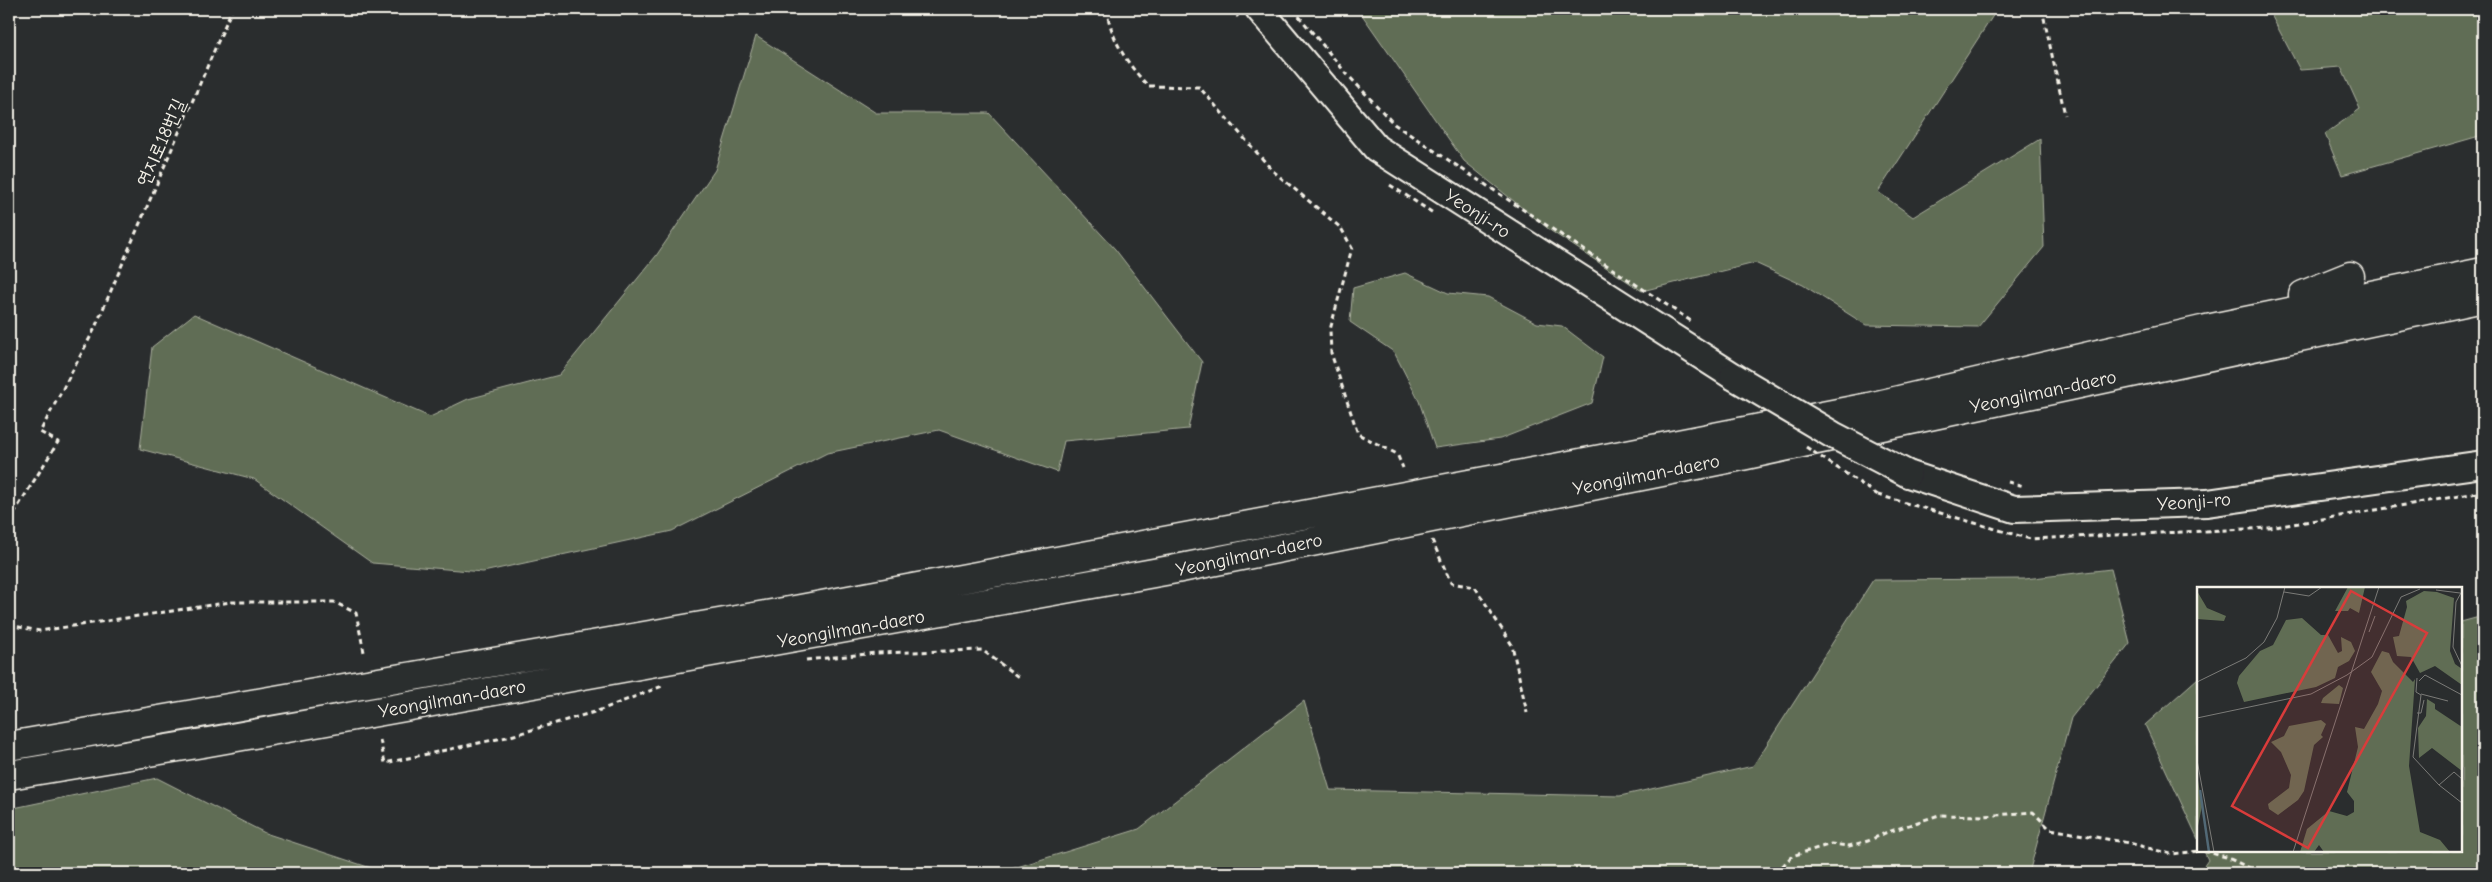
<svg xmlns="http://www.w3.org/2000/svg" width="2492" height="882" font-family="'Comic Neue','Poor Story',sans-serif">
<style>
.green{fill:#606d54;stroke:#aaaf9e}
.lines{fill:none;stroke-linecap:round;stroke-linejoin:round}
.secondary-casing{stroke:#f4f1e8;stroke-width:30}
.highway-casing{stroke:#f4f1e8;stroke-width:31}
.path{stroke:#f4f1e8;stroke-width:3;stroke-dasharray:5 4;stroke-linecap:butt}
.secondary{stroke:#2a2d2e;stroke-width:26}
.highway{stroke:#2a2d2e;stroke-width:28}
.secondary-bridge-casing{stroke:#f4f1e8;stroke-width:30;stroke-linecap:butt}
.path-bridge{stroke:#f4f1e8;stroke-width:3;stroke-dasharray:5 4;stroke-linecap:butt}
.secondary-bridge{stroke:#2a2d2e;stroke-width:26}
.labels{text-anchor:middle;stroke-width:4;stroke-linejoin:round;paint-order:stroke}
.street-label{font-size:19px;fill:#f4f1e8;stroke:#2a2d2e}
.inset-river{fill:none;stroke:#526976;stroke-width:2.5}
.inset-road{fill:none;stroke:#7b7b78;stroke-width:1}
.view{fill:#d93c3b;fill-opacity:0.15;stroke:#d93c3b;stroke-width:2.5}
.inset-edge{fill:none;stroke:#f4f1e8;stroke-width:2.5}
</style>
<rect width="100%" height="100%" fill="#2a2d2e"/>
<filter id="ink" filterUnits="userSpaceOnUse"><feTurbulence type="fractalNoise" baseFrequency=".02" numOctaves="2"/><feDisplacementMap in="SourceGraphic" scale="10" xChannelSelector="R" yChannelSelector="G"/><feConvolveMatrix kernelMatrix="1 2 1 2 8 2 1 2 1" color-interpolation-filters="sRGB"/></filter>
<g filter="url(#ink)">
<path class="green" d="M1358 9H1994L1996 11 1878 192 1913 217 2040 139 2044 247 1978 327 1866 325 1803 285 1755 263 1642 291 1551 231 1464 161Z
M2268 9H2483V135L2342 175 2325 134 2360 109 2341 67 2300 70Z
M756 36 876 113H989L1115 249 1202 362 1188 429 1064 441 1057 472 939 430 827 453 672 531 483 572 372 563 254 479 140 449 152 347 194 314 430 417 468 399 559 375 656 256 715 170Z
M1405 273 1448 293 1488 297 1537 323 1562 326 1603 357 1592 403 1500 439 1435 448 1419 401 1394 352 1350 322 1353 288Z
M2111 569 2130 643 2071 718 2029 873H998L1139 829 1304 701 1330 790 1620 796 1753 766 1873 580 2025 579Z
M2483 616V873H2199L2208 860 2204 851H2461V622Z
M2198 678V839L2145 725Z
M157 778 265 833 386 873H9V809Z"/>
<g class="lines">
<defs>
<path id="secondary" d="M1259 9 1376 148 1733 376
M1908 474 2014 509 2207 503 2483 464"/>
<path id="highway" d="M2303 295 2350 276
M9 746 795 610 1560 467 1869 407 2202 330 2483 272
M9 775 203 743 1176 569 1737 457 2483 298"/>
</defs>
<use href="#secondary" class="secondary-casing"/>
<use href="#highway" class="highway-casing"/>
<path class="path" d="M1106 9C1113 42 1125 61 1148 86L1199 87 1273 171 1341 228 1352 248 1330 330 1331 353 1358 434 1397 454 1403 468
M1231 9 1238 17
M1293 9 1345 72 1394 124 1691 321
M2042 9 2065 115
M1390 185 1433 213
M2008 482 2024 486
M1878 495 2030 539 2269 528 2483 492
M9 521 58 442 40 432 94 330 232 9
M1432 540 1451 583 1475 587 1512 645 1527 713
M9 625 40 631 231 602H334L356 613 364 652
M806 660 877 653 982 650 1021 679
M380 740 385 763 507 737 598 711 665 685
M2204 851 2226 857 2260 873
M1776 873 1792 856 1831 844 1849 846 1868 841 1885 833 1939 815 1984 816 2033 812 2050 829 2129 843 2171 854 2200 851"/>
<use href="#secondary" class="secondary"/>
<use href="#highway" class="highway"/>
<defs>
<path id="secondary-bridge" d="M1733 376 1833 435 1908 474"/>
</defs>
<use href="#secondary-bridge" class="secondary-bridge-casing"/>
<path class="path-bridge" d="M1806 447 1878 495"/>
<use href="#secondary-bridge" class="secondary-bridge"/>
</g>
</g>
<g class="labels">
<g class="street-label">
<text transform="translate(160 142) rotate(-66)" y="7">연지로18번길</text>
<text transform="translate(1478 213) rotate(33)" y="7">Yeonji-ro</text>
<text transform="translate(2043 391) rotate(-12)" y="7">Yeongilman-daero</text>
<text transform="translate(1646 474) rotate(-11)" y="7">Yeongilman-daero</text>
<text transform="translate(2194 501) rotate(-4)" y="7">Yeonji-ro</text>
<text transform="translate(1249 554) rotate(-12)" y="7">Yeongilman-daero</text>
<text transform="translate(851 628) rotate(-10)" y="7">Yeongilman-daero</text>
<text transform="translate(452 698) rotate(-10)" y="7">Yeongilman-daero</text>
</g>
</g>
<g transform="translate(2197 587)">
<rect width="265" height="265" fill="#2a2d2e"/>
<path d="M151 0H168L162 26 153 21 151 24H138ZM0 4 10 21 29 29 27 34 0 32ZM227 4 240 5 257 11 253 64 258 77 265 82V98L238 79 223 86 214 70 200 69 196 50 202 49 210 20 209 14ZM105 31 124 48H131L141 66 145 64 144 50 154 55 158 64 152 74 141 80 138 91 119 100 47 115 40 96 42 89 63 64 76 58 89 33ZM185 64 192 66 196 75 216 95 218 92 212 179 223 245 243 253 253 265H127L122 258 117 265H103L110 242 132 224 150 229 157 225V214L150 205 161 160 158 140 167 142 181 117 185 104 174 85ZM142 98 146 101 142 117 124 116 126 111ZM230 112 238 117V122L265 140V184L235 161 222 171 221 141 229 129ZM124 133 129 137 124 148 126 150 117 158 107 204 101 213 81 228 72 222 71 217 92 201 94 188 84 165 74 155 87 149 92 139ZM0 187 5 219 0 244Z" fill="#606d54"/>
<path class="inset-river" d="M3 203 12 265"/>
<path class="inset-road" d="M239 3 263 6M265 4 259 15 256 60 265 79M87 5 112 9 125 0M172 45 178 29M220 91 219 105 224 108 216 170 242 198M222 94 228 88 265 108M0 95 49 71 67 55 80 31 88 0M224 107 251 114M220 126H224L227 113M0 131 114 107 150 88 175 70 204 10 223 2M0 173 17 265M265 192 257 185 242 198 265 216M96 265 182 0"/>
<path class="view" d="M154 4 230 46 111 261 35 219Z"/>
<rect width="265" height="265" class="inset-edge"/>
</g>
<rect width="2492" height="882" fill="none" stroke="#2a2d2e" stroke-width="30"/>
<rect x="15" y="15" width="2462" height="852" fill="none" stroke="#f4f1e8" stroke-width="2" filter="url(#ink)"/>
</svg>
